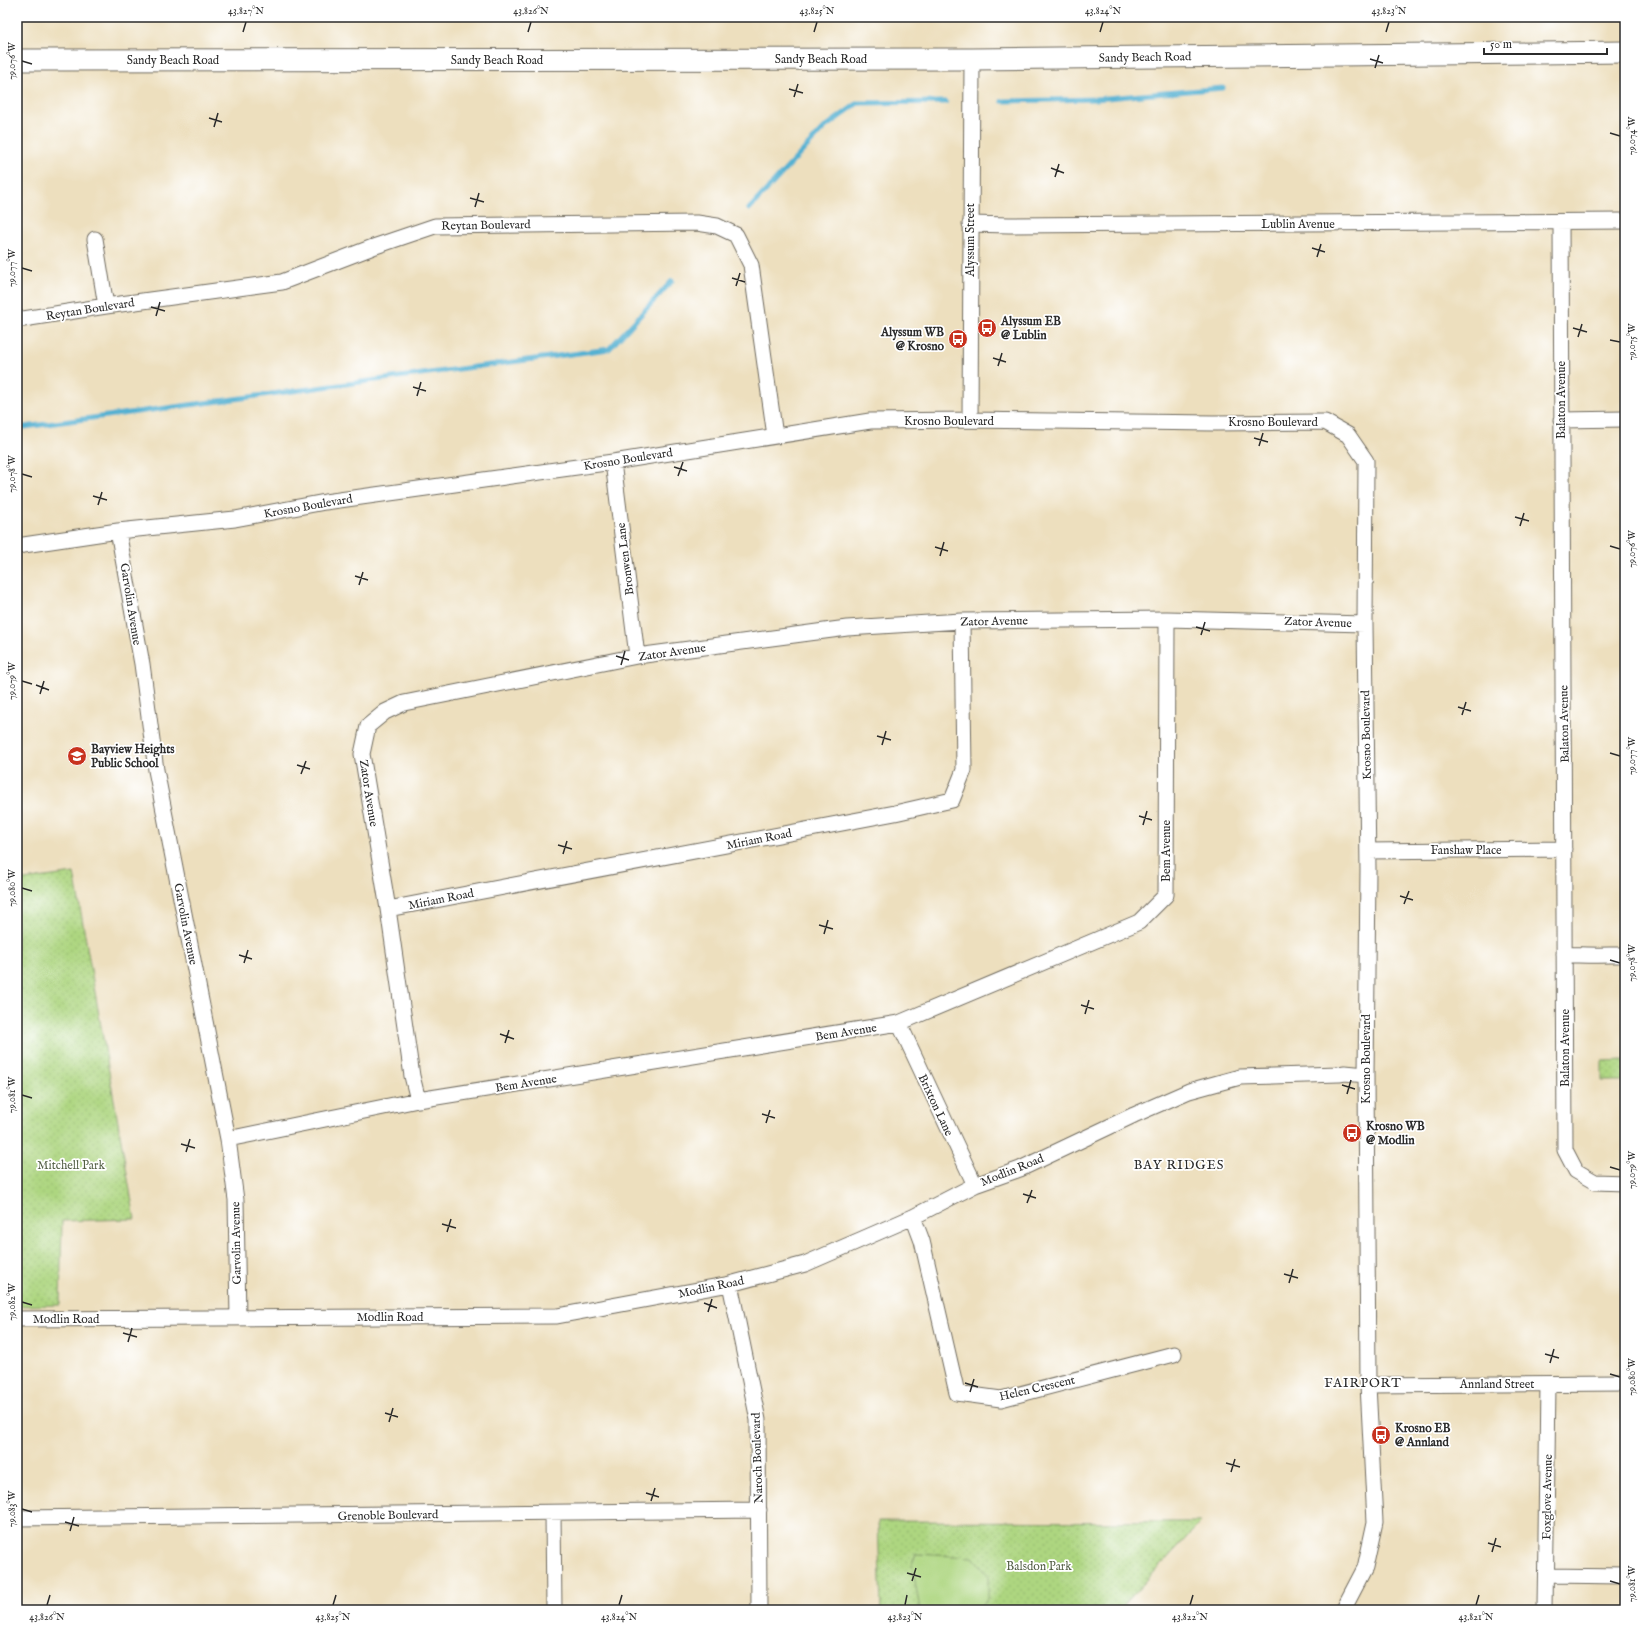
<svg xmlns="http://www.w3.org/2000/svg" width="1642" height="1627" font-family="'IM FELL English',serif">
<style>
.park{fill:url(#park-dots);stroke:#6c8056}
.pitch{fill:#add680;stroke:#6c8056}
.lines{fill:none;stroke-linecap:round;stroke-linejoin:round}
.stream{stroke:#54b1d2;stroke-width:5}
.street-casing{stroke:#6f6a5e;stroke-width:17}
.secondary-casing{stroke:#6f6a5e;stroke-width:23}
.street{stroke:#fff;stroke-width:15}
.secondary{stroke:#fff;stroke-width:21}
.ticks{fill:none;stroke:#2b2b2b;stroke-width:1.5}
.labels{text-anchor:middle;stroke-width:3.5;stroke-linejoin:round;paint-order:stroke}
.street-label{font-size:12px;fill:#2b2b2b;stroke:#fff}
.poi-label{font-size:12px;font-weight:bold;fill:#2b2b2b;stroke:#fff;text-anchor:start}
.park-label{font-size:12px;fill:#525e44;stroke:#fff}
.neighbourhood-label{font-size:13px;letter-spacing:1px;fill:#2b2b2b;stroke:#fff}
.neatline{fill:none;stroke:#2b2b2b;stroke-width:1.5}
.ticks-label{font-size:10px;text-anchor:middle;fill:#2b2b2b}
</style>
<defs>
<pattern id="park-dots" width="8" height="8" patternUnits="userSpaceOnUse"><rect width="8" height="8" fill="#add680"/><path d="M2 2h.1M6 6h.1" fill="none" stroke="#95b86f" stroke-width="1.8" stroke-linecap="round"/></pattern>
</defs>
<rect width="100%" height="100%" fill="#fff"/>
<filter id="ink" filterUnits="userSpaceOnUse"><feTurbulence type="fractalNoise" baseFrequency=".025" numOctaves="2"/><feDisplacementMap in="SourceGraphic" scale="8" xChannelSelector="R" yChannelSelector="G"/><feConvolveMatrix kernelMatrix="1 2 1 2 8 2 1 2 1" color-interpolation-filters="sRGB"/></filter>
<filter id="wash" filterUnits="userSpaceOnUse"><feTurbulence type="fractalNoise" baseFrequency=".012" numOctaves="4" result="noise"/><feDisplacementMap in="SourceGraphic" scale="16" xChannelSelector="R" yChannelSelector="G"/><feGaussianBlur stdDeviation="0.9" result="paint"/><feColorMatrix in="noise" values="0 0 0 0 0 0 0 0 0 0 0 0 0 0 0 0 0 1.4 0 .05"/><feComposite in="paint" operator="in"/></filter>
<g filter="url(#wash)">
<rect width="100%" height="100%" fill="#eddfbe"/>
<path class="park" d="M74 873 135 1219 62 1221 60 1305 17 1306V881Z
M1625 1060V1081H1602V1061Z
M878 1521 1201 1522 1119 1610H881Z"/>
<path class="pitch" d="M916 1554 973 1557 988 1575V1599L978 1610H920L912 1564Z"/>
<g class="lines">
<path class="stream" d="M1002 101 1095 99 1223 88
M749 209 824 128 858 103 946 102
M17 428 609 349 672 281"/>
</g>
</g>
<g filter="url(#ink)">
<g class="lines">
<defs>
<path id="street" d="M1561 222 1565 1150 1576 1171 1595 1182 1625 1183
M970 224 1009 225 1625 221
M95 239 106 306
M17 320 106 306 282 282 373 247 435 226 697 223 717 226 736 235 751 265 775 436
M970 420 972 59
M1561 420 1625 419
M613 462 637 656
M118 531 142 664 156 770 228 1139 236 1200 238 1318
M17 546 118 531 235 519 325 502 613 462 870 421 970 420 1213 423 1325 422 1348 435 1366 461 1365 624 1368 870 1366 1075 1368 1385 1375 1522 1365 1568 1343 1610
M1368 851 1564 849
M388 909 895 813 952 800 964 770 962 621
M1564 954C1584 956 1605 955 1625 955
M899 1023 975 1185
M418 1100 412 1076 388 909 362 754 368 726 385 712 404 703 637 656 847 628 962 621 1167 619 1365 624
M228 1139 418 1100 899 1023 1139 922 1166 895 1167 619
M913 1217 922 1241 957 1393 1001 1399 1174 1354
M730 1284 758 1420 759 1610
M17 1319 557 1316 730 1284 805 1264 913 1217 975 1185 1020 1169 1134 1115 1189 1091 1240 1077 1339 1074 1345 1073 1366 1075
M1368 1385 1625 1383
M553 1513 554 1610
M17 1518 759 1510
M1546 1576 1625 1577
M1545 1610 1548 1384"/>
<path id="secondary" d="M17 60 972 59 1625 52"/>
</defs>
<use href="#street" class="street-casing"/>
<use href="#secondary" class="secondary-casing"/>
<use href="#street" class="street"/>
<use href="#secondary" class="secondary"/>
</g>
</g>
<path class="ticks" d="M243 32 246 22M528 32 531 22M814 32 817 22M1100 32 1103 22M1386 32 1389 22M1370 59 1383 63M22 61 32 64M1375 68 1379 55M789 89 803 93M794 97 798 84M209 118 222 122M214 127 218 113M1610 133 1620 136M1051 168 1064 173M1055 177 1059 164M470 198 484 202M475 207 479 193M1312 248 1325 252M1317 257 1321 244M22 268 32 271M732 278 745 282M736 286 740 273M151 307 165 311M156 316 160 302M1573 328 1587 332M1578 337 1582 324M1610 340 1620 342M993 358 1006 362M998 366 1002 353M413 387 426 391M417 396 421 382M1254 438 1268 442M1259 446 1263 433M674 467 687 471M22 474 32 477M678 476 683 462M93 496 107 500M98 505 102 492M1515 517 1529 521M1520 526 1524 513M1610 546 1620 549M935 547 948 551M940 556 944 542M355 576 368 580M359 585 363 572M1196 627 1210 631M1201 635 1205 622M616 656 629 660M621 665 625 651M22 681 32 684M36 685 49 690M40 694 44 681M1458 707 1471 711M1462 715 1466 702M877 736 891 740M882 745 886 731M1610 753 1620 756M297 765 310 769M301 774 306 761M1139 816 1152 820M1143 825 1147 811M558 845 572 849M563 854 567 841M22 888 32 891M1400 896 1413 900M1404 904 1409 891M819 925 833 929M824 934 828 920M239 955 252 959M1610 960 1620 963M244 963 248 950M1081 1005 1094 1009M1085 1014 1089 1000M500 1034 514 1039M505 1043 509 1030M1342 1085 1355 1089M1347 1094 1351 1080M22 1095 32 1098M762 1114 775 1118M766 1123 770 1110M181 1144 195 1148M186 1152 190 1139M1610 1167 1620 1170M1023 1194 1036 1198M1027 1203 1032 1190M442 1224 456 1228M447 1232 451 1219M1284 1274 1298 1278M1289 1283 1293 1269M22 1302 32 1305M704 1303 717 1308M708 1312 712 1299M123 1333 137 1337M128 1342 132 1328M1545 1354 1559 1358M1550 1363 1554 1349M1610 1374 1620 1377M965 1383 978 1387M970 1392 974 1379M385 1413 398 1417M389 1422 393 1408M1226 1463 1240 1467M1231 1472 1235 1459M646 1493 659 1497M651 1501 655 1488M22 1509 32 1512M65 1522 79 1526M70 1531 74 1517M1488 1543 1501 1547M1492 1552 1496 1538M907 1573 921 1577M912 1581 916 1568M1610 1581 1620 1584M47 1605 50 1595M333 1605 336 1595M619 1605 622 1595M905 1605 907 1595M1190 1605 1193 1595M1476 1605 1479 1595"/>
<defs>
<symbol id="bus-disc" viewBox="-11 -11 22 22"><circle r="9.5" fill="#c8321e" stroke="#fff"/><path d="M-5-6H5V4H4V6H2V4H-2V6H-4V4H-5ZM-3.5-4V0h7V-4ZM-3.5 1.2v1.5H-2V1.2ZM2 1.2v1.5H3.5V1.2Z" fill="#fff"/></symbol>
<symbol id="school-disc" viewBox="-11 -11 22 22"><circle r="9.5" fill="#c8321e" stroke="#fff"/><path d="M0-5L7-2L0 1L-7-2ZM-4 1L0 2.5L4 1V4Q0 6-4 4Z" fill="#fff"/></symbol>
</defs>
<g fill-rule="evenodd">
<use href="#bus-disc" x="976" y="317" width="22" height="22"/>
<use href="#bus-disc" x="947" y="328" width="22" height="22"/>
<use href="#school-disc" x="66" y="745" width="22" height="22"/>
<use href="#bus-disc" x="1341" y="1122" width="22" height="22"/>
<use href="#bus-disc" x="1370" y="1424" width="22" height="22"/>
</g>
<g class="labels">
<g class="street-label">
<text transform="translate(1145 57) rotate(-1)" y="4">Sandy Beach Road</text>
<text x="821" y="63">Sandy Beach Road</text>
<text x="173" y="64">Sandy Beach Road</text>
<text x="497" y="64">Sandy Beach Road</text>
<text x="1298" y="228">Lublin Avenue</text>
<text transform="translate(486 225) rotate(-1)" y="4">Reytan Boulevard</text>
<text transform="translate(970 240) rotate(-90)" y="4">Alyssum Street</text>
<text transform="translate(90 309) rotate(-9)" y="4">Reytan Boulevard</text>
<text transform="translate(1561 400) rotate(-90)" y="4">Balaton Avenue</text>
<text x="949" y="425">Krosno Boulevard</text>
<text x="1273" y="426">Krosno Boulevard</text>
<text transform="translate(628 459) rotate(-9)" y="4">Krosno Boulevard</text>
<text transform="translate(308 506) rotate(-10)" y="4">Krosno Boulevard</text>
<text transform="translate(625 559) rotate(-97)" y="4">Bronwen Lane</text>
<text transform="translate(131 604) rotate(81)" y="4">Garvolin Avenue</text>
<text transform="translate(994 621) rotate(-1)" y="4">Zator Avenue</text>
<text transform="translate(1318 622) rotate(2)" y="4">Zator Avenue</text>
<text transform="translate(672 652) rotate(-8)" y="4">Zator Avenue</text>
<text transform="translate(1564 724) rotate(-91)" y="4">Balaton Avenue</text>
<text transform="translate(1366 735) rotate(-91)" y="4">Krosno Boulevard</text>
<text transform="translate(369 793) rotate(81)" y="4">Zator Avenue</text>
<text transform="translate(759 839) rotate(-11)" y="4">Miriam Road</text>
<text x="1466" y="854">Fanshaw Place</text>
<text transform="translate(1166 851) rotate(-90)" y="4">Bem Avenue</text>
<text transform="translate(441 899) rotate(-11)" y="4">Miriam Road</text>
<text transform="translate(186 924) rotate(79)" y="4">Garvolin Avenue</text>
<text transform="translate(846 1032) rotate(-9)" y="4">Bem Avenue</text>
<text transform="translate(1565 1048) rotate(-90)" y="4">Balaton Avenue</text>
<text transform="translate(1366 1059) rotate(-90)" y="4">Krosno Boulevard</text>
<text transform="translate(526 1083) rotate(-9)" y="4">Bem Avenue</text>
<text transform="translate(936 1105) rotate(65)" y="4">Brixton Lane</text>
<text transform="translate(1012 1170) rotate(-22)" y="4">Modlin Road</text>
<text transform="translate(236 1243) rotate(-91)" y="4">Garvolin Avenue</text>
<text transform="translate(711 1287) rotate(-12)" y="4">Modlin Road</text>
<text x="390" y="1321">Modlin Road</text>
<text x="66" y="1323">Modlin Road</text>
<text x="1497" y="1388">Annland Street</text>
<text transform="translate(1037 1388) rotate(-13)" y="4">Helen Crescent</text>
<text transform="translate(757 1458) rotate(-92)" y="4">Naroch Boulevard</text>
<text transform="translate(1547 1497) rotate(-89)" y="4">Foxglove Avenue</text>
<text transform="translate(388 1515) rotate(-1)" y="4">Grenoble Boulevard</text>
</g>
<g class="poi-label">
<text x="1001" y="325">Alyssum EB<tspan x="1001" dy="14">@ Lublin</tspan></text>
<text x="944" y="336" text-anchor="end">Alyssum WB<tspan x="944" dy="14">@ Krosno</tspan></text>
<text x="91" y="753">Bayview Heights<tspan x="91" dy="14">Public School</tspan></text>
<text x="1366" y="1130">Krosno WB<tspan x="1366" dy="14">@ Modlin</tspan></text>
<text x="1395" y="1432">Krosno EB<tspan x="1395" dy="14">@ Annland</tspan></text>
</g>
<g class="park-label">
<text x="71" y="1169">Mitchell Park</text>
<text x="1039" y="1570">Balsdon Park</text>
</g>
<g class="neighbourhood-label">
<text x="1179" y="1169">BAY RIDGES</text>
<text x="1363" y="1387">FAIRPORT</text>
</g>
</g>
<rect width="1642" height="1627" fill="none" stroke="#fff" stroke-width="44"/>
<path d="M1484 48v6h123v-6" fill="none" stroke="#2b2b2b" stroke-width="2"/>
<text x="1490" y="48" font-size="12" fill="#2b2b2b" stroke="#ffffff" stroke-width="3" paint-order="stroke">50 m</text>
<rect x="22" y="22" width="1598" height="1583" class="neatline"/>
<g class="ticks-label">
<text x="246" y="14">43.827°N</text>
<text x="531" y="14">43.826°N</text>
<text x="817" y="14">43.825°N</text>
<text x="1103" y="14">43.824°N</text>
<text x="1389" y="14">43.823°N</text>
<text transform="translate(11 61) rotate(-90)" y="4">79.076°W</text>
<text transform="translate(1631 136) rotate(-90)" y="4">79.074°W</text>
<text transform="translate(11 268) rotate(-90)" y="4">79.077°W</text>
<text transform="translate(1631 342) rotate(-90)" y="4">79.075°W</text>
<text transform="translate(11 474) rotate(-90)" y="4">79.078°W</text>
<text transform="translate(1631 549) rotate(-90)" y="4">79.076°W</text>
<text transform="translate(11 681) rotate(-90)" y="4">79.079°W</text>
<text transform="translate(1631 756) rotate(-90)" y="4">79.077°W</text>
<text transform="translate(11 888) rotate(-90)" y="4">79.080°W</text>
<text transform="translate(1631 963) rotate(-90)" y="4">79.078°W</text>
<text transform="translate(11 1095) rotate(-90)" y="4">79.081°W</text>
<text transform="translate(1631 1170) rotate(-90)" y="4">79.079°W</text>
<text transform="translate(11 1302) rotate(-90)" y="4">79.082°W</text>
<text transform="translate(1631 1377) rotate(-90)" y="4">79.080°W</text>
<text transform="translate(11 1509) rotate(-90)" y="4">79.083°W</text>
<text transform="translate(1631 1584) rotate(-90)" y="4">79.081°W</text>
<text x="47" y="1620">43.826°N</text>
<text x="333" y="1620">43.825°N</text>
<text x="619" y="1620">43.824°N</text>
<text x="905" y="1620">43.823°N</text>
<text x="1190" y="1620">43.822°N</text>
<text x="1476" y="1620">43.821°N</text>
</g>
</svg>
